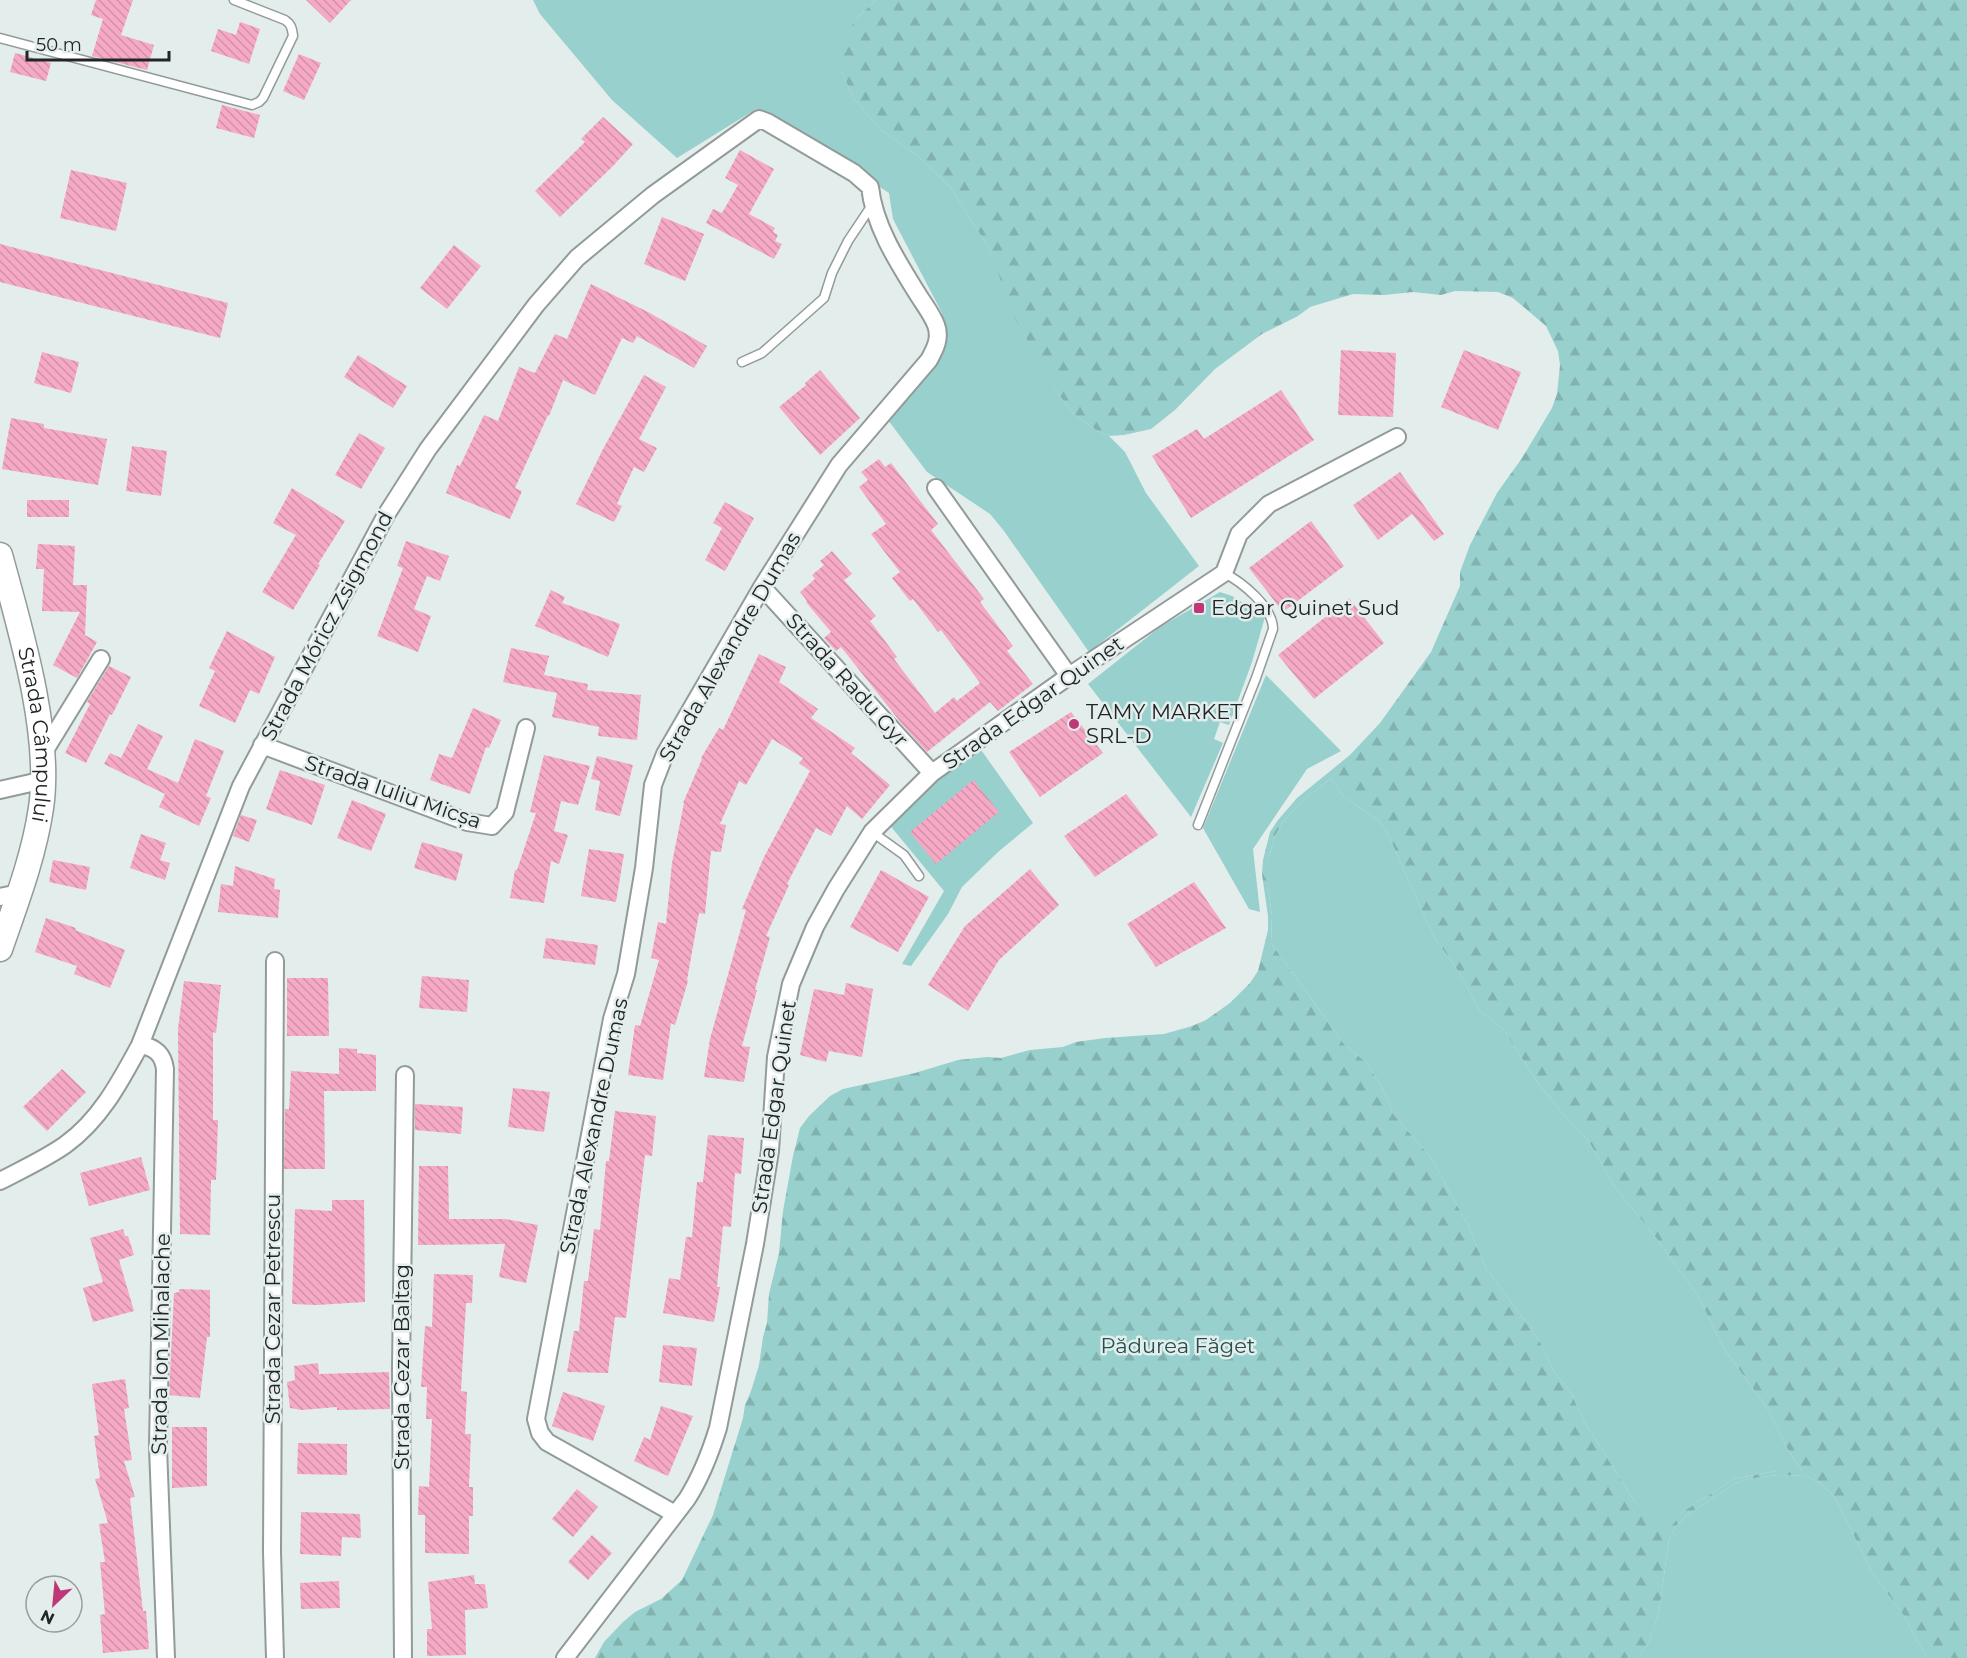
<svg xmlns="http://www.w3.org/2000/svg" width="1967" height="1658" font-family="Montserrat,sans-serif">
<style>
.green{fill:#97d0cc}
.forest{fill:url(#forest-firs);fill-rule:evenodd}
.building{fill:url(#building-back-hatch)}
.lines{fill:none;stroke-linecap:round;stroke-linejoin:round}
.lane-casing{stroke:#929b9a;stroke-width:11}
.street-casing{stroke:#929b9a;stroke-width:20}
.secondary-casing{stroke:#929b9a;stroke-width:27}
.lane{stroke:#fff;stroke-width:8}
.street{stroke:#fff;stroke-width:16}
.secondary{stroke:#fff;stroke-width:24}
.poi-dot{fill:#bf3776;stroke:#e3edec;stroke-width:2}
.labels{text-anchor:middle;stroke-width:5;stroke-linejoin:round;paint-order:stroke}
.poi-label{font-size:21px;fill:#222525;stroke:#e3edec;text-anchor:start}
.street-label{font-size:21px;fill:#222525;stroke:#e3edec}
.park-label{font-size:21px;fill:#23504e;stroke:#e3edec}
</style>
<defs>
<pattern id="forest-firs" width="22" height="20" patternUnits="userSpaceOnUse" patternTransform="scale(1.5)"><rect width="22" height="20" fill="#97d0cc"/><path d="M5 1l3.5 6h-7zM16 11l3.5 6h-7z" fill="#82b2af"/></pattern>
<pattern id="building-back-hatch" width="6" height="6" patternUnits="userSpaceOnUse" patternTransform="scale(1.5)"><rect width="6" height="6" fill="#f5a9c4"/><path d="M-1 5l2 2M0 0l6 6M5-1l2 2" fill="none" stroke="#d291a8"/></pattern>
</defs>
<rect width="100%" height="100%" fill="#e3edec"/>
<path class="green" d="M533 0H876L857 18 842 72 854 99 882 131 918 156 950 187 990 250 1021 329 1043 366 1056 391 1073 413 1096 430 1109 436 1125 452 1146 493 1199 566 1089 652 1004 531 990 514 927 472 885 416 943 342 942 313 893 219 889 193 768 115 756 109 677 158 612 100 540 14Z
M1220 592 1232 596 1265 617 1252 662 1229 725 1220 722 1214 739 1223 743 1191 817 1088 684 1160 627Z
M1266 675 1341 751 1307 769 1253 849 1260 912 1249 909 1203 828Z
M979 747 1033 823 998 852 962 887 948 914 911 966 902 964 944 891 888 823 931 784Z
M1331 778 1343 796 1379 821 1387 832 1433 935 1460 974 1480 1011 1504 1030 1535 1079 1563 1114 1588 1140 1616 1189 1654 1235 1698 1296 1724 1349 1766 1406 1787 1448 1802 1471H1776L1733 1479 1684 1511 1664 1536 1633 1499 1584 1421 1571 1393 1553 1370 1540 1342 1486 1268 1469 1227 1432 1159 1394 1115 1382 1088 1367 1063 1344 1044 1271 943 1272 916 1268 887V860L1275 836 1282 823 1301 802Z
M1777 1475 1806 1476 1820 1483 1832 1494 1840 1507 1871 1571 1904 1616 1927 1658H1638L1649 1642 1659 1612 1669 1539 1676 1526 1686 1516 1735 1484 1748 1479Z"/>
<path class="forest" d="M876 0H1967V1658H1927L1904 1616 1871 1571 1840 1507 1832 1494 1820 1483 1806 1476 1777 1475 1748 1479 1735 1484 1686 1516 1676 1526 1669 1539 1659 1612 1649 1642 1638 1658H595L604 1642 623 1622 635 1612 661 1599 682 1580 713 1515 743 1418 745 1405 751 1391 759 1365 763 1337 767 1323 769 1294 779 1253 783 1211 793 1156 800 1128 809 1116 830 1096 843 1089 915 1073 958 1060 987 1057 1001 1058 1030 1050 1063 1047 1076 1042 1105 1038 1164 1034 1192 1026 1206 1020 1230 1003 1250 983 1258 971 1268 930V916L1262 874 1263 860 1270 832 1278 820 1297 798 1350 755 1380 723 1431 652 1460 586V572L1470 545 1497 493 1522 458 1552 408 1557 394 1560 365 1558 351 1546 326 1513 298 1498 292 1455 291 1441 295 1413 292 1384 295 1353 294 1310 307 1298 316 1262 334 1215 369 1175 410 1151 429 1124 435 1109 436 1096 430 1073 413 1056 391 1014 317 990 250 950 187 918 156 882 131 854 99 842 72 840 58 849 30 857 18ZM1331 778 1343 796 1379 821 1387 832 1433 935 1460 974 1480 1011 1504 1030 1535 1079 1563 1114 1588 1140 1616 1189 1654 1235 1698 1296 1724 1349 1766 1406 1787 1448 1802 1471H1776L1733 1479 1684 1511 1664 1535 1633 1499 1584 1421 1571 1393 1553 1370 1540 1342 1486 1268 1469 1227 1432 1159 1394 1115 1382 1088 1367 1063 1344 1044 1271 943 1272 916 1268 887V860L1275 836 1282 823 1301 802Z"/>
<path class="building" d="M96 0H133L121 35 154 45 147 70 92 56 103 19 91 15Z
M306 0H351L330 23Z
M240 22 260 29 249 64 211 51 218 29 236 35Z
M15 53 51 63 46 81 10 72Z
M299 54 321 63 304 100 283 91Z
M222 105 260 115 254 138 216 128Z
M603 117 633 144 612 167 560 217 535 191 585 142 581 139Z
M740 150 774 169 749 214 775 228 773 232 778 235 775 241 782 244 774 259 706 223 713 209 722 213 738 185 725 178Z
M71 170 127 183 116 231 60 218Z
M662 217 704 234 685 281 644 264Z
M0 244 228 303 220 338 0 282Z
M454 245 481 266 447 309 420 288Z
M591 284 648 312 707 346 694 368 637 336 633 343 622 338 595 395 563 380 549 416 548 415 515 488 522 491 510 519 446 493 457 465 460 466 484 415 498 421 519 367 535 373 555 334 567 339Z
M1341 350 1396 353 1393 417 1338 415Z
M1464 350 1521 372 1498 430 1441 407Z
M42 352 79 362 71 393 34 383Z
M358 355 407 386 393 408 344 377Z
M820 370 860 418 820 455 779 407 806 385 805 383Z
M644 375 666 387 639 439 657 448 644 472 634 467 617 504 622 506 614 522 576 504 603 449Z
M1281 390 1314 440 1191 518 1152 456 1197 429 1204 439Z
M11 418 44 424V428L107 439 98 485 2 469Z
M359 433 385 448 361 489 335 475Z
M132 446 167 451 161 496 126 491Z
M879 459 885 467 891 463 938 524 931 530 984 599 980 602 1013 646 1007 651 1033 684 998 711 990 702 927 752 902 724 841 647 836 651 824 638 831 632 806 602 807 601 800 592 815 579 812 575 824 565 820 561 832 551 852 574 844 580 876 616 870 621 897 657 894 659 935 713 954 697 957 701 980 683 941 630 938 632 913 599 910 601 892 578 900 572 871 534 886 524 859 487 868 480 861 472Z
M1400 472 1444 534 1434 541 1412 514 1378 540 1353 505Z
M292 488 345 521 318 564 320 565 293 610 262 592 296 535 273 523Z
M27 500H69V517H27Z
M725 502 754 518 725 571 705 560 722 528 713 523Z
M1311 521 1344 566 1283 612 1249 568Z
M406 541 449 556 440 581 427 576 414 609 431 616 418 652 377 636 403 568 397 566Z
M38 544 75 546 73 585H87L85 635 97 642 77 678 53 665 80 612 42 611 44 569H36Z
M551 590 565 597 562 603 620 624 608 657 535 626Z
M1349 598 1384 643 1314 699 1278 655Z
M227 631 275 657 259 694 250 690 235 723 199 706 215 671 209 668Z
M511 648 549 656 544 675 588 684 587 690 641 695 637 740 598 736 599 727 552 717 557 693 503 682Z
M759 654 786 667 779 682 818 709 811 718 855 748 851 753 890 785 862 819 847 806 831 836 816 828 787 884 789 885 766 936 770 937 755 990H757L742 1046 750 1047 744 1082 704 1077 710 1039 746 910 742 909 764 857 810 771 799 763 803 758 772 739 746 785 739 781 720 824 726 825 721 852 711 851 705 914 699 913 687 980 688 981 675 1025 671 1023 663 1080 628 1075 635 1025 640 1026 659 960 651 958 658 922 666 924 672 863 684 803H683L702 759 701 758 719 728 723 730Z
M109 666 131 677 112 715 110 714 86 763 65 753 90 704 87 702Z
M473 708 501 720 489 748 486 747 470 794 430 780 439 754 452 758Z
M1071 712 1103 753 1040 797 1009 752Z
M138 724 163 736 147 769 178 783 195 739 224 751 206 796 211 798 199 826 159 807 165 794 104 764 110 753 121 758Z
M544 755 590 766 578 805 561 801 554 831 568 835 559 864 551 861 544 903 510 898 515 870H517L536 813 530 812Z
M597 756 633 765 620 816 595 810 600 781 591 779Z
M280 770 325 785 312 825 266 809Z
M973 780 999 812 936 864 910 832Z
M1126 794 1158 835 1095 877 1064 836Z
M352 800 386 814 371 851 337 838Z
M241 815 257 820 249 842 233 836Z
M141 834 166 843 160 860 170 863 165 880 130 868Z
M422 842 463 854 456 881 414 868Z
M589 849 624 854 616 902 581 896Z
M53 860 90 867 86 890 49 882Z
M235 866 275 879 274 889 280 890 278 918 218 912 221 884 233 886Z
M1030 869 1059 905 999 960 968 1011 928 985 965 926Z
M881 870 929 897 898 952 850 927Z
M1194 882 1226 928 1156 967 1127 924Z
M46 918 76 928 75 930 125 950 110 988 74 974 77 966 35 952Z
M546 938 598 945 595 965 543 958Z
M422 976 469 980 467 1012 419 1008Z
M287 978H328L329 1036H287Z
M184 981 221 985 216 1033 213 1032V1120H218L216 1180H211L210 1235 180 1234 178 1029Z
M846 983 873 989 862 1057 829 1051 826 1062 800 1055 814 989 844 995Z
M339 1048 357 1049V1053L376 1055V1091H324L325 1169H284L285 1109H289L291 1071 339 1074Z
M62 1069 86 1092 47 1131 23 1107Z
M513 1088 550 1092 544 1132 508 1127Z
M415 1104 463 1107 461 1134 415 1130Z
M615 1111 656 1116 652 1156 645 1155 626 1318 615 1317 608 1373 567 1372 574 1331H579L584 1281H588L594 1229 600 1230 606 1161H609Z
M708 1135 744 1138 741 1174 735 1173 731 1227 723 1226 717 1287H720L714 1322 663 1313 669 1278 680 1280 686 1237H692L697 1182H703Z
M141 1157 150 1190 89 1206 80 1173Z
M419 1166H448L449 1219H505L538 1225 526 1283 499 1277 505 1244 418 1245Z
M332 1200H364L365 1302 317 1305 292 1304 295 1209 332 1211Z
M123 1229 125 1236H128L134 1255 119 1260 134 1311 93 1322 83 1288 103 1282 90 1238Z
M434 1274 473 1275 472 1303H466L461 1391 467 1392 465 1434H471L469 1487H473V1516H469V1554L425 1553V1515H418L419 1486 429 1487 432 1419H426L427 1387H421L425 1326 432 1327Z
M179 1289 210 1290V1337H207L200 1398 169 1395 174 1293 179 1292Z
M663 1345 697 1348 692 1386 659 1382Z
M318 1363 319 1374 389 1372 390 1409 337 1410V1407L302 1410 290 1408 287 1382 295 1380 294 1366Z
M125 1379 129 1408 124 1409 132 1460 124 1461 135 1497 130 1498 143 1611H146L149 1649 103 1653 100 1615 105 1614 100 1562H105L99 1524 108 1523 95 1479 100 1478 94 1436 99 1435 92 1384Z
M563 1392 605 1406 593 1441 552 1426Z
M661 1406 693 1416 668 1476 634 1461 644 1437 650 1440Z
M172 1427H207V1486L172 1488Z
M298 1443 347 1444V1475L297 1474Z
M577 1489 598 1507 573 1537 552 1519Z
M301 1512 360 1514 361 1538 342 1537 341 1556 300 1554Z
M592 1535 612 1553 588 1580 568 1562Z
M474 1575 475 1584H485L488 1608 465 1610 466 1655 427 1656V1629H432L428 1582Z
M339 1581 340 1608 301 1609 300 1583Z"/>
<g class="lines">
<defs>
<path id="lane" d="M0 38 252 105 259 102 263 98 293 36C292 28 291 24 285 20L234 0
M742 362 762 353 824 298 832 273 848 241 872 205
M1198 825 1256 678 1273 629C1273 607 1242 582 1224 573
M872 832 904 855 919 876"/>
<path id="street" d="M936 488 1069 676
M762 587 932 773
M262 745 467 822 492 826 505 812 526 728
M42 755 101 659
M0 790 44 780
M0 897 19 893
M140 1045C155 1047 163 1054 165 1069L158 1447 166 1658
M0 1181C21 1170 45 1159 65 1145 100 1120 120 1082 140 1045L241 786 386 515 428 449 536 305 577 258 653 195 752 124 759 119 767 122 854 173 870 187C874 225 897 261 917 293 923 303 932 314 936 325 941 338 935 349 929 360L839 465 762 587 665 754 653 785 644 868 626 974 612 1019 536 1419 540 1433 547 1442 675 1514
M275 1658 272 1552 275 961
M403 1658 401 1369 405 1075
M565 1658 687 1499C701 1477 710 1454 718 1428L755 1244 770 1151 776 1057 791 984 815 927 836 889 872 832 932 773 1069 676 1224 573 1239 534 1269 504 1397 437"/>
<g id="secondary">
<path id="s1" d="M0 555C20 628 52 734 41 808 34 856 16 903 0 949"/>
</g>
</defs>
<use href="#lane" class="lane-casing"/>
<use href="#street" class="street-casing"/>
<use href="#secondary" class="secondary-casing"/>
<use href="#lane" class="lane"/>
<use href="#street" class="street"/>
<use href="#secondary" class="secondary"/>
</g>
<g class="poi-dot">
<rect x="1193" y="602" width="12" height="12" rx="3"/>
<circle cx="1074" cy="724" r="6"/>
</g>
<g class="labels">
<g class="poi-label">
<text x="1211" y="615">Edgar Quinet Sud</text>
<text x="1086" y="719">TAMY MARKET<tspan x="1086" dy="24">SRL-D</tspan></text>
</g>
<g class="street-label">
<text transform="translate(327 626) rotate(-62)" y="7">Strada Móricz Zsigmond</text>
<text transform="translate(730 647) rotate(-60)" y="7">Strada Alexandre Dumas</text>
<text transform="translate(847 680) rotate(48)" y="7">Strada Radu Gyr</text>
<text transform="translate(1033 703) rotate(-35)" y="7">Strada Edgar Quinet</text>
<text dy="7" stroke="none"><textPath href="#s1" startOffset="184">Strada Câmpului</textPath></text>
<text transform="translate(393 792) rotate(19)" y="7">Strada Iuliu Micșa</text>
<text transform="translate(774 1107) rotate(-82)" y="7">Strada Edgar Quinet</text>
<text transform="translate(594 1126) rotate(-78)" y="7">Strada Alexandre Dumas</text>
<text transform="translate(273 1309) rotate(-90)" y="7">Strada Cezar Petrescu</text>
<text transform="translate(161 1344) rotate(-89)" y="7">Strada Ion Mihalache</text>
<text transform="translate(402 1367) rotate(-90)" y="7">Strada Cezar Baltag</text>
</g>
<g class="park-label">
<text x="1178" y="1353">Pădurea Făget</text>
</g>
</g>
<g transform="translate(54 1604) rotate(206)"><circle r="28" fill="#e3edec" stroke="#969d9c" stroke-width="1.5"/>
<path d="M0-4.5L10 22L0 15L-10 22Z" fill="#bf3776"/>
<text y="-9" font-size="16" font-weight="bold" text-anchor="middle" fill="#222525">N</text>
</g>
<path d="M27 51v9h142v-9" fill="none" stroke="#222525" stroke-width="3"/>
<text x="36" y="51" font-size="18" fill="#222525" stroke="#e3edec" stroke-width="4.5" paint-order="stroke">50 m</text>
</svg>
